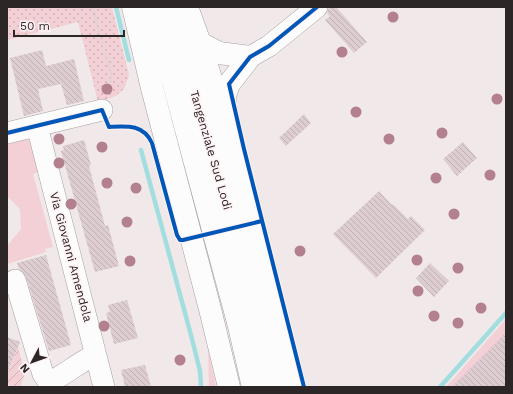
<svg xmlns="http://www.w3.org/2000/svg" width="513" height="394" font-family="'Work Sans',sans-serif">
<style>
.grass{fill:#f3d0d5}
.park{fill:url(#park-dots)}
.garden{fill:url(#garden-furrows)}
.lines{fill:none;stroke-linecap:round;stroke-linejoin:round}
.stream{stroke:#a2dee0;stroke-width:4.5}
.building{fill:url(#building-back-hatch)}
.minor-casing{stroke:#a7a1a2;stroke-width:22}
.highway-casing{stroke:#a7a1a2;stroke-width:23}
.path{stroke:#d7d5d5;stroke-width:2.5;stroke-dasharray:2 2;stroke-linecap:butt}
.minor{stroke:#fdfcfc;stroke-width:21}
.highway{stroke:#fdfcfc;stroke-width:22}
.cycleway-casing{stroke:#fff2f4;stroke-width:6}
.cycleway{stroke:#0057b8;stroke-width:4}
.tree{fill:#b2818d}
.labels{text-anchor:middle;stroke-width:3.5;stroke-linejoin:round;paint-order:stroke}
.street-label{font-size:12px;fill:#2c2627;stroke:#fff2f4}
</style>
<defs>
<pattern id="park-dots" width="8" height="8" patternUnits="userSpaceOnUse"><rect width="8" height="8" fill="#f3d0d5"/><path d="M2 2h.1M6 6h.1" fill="none" stroke="#d0b2b7" stroke-width="1.8" stroke-linecap="round"/></pattern>
<pattern id="garden-furrows" width="10" height="10" patternUnits="userSpaceOnUse"><rect width="10" height="10" fill="#f3d0d5"/><path d="M-1 1l2-2M0 10L10 0M9 11l2-2" fill="none" stroke="#d0b2b7"/></pattern>
<pattern id="building-back-hatch" width="6" height="6" patternUnits="userSpaceOnUse"><rect width="6" height="6" fill="#decdd0"/><path d="M-1 5l2 2M0 0l6 6M5-1l2 2" fill="none" stroke="#bfb0b3"/></pattern>
</defs>
<rect width="100%" height="100%" fill="#f0e8e9"/>
<path class="grass" d="M26 139 30 141 41 171 33 174 53 247 45 249 46 252 7 264V246L21 229 20 209 7 196V143Z
M506 319V387H446Z
M208 350 216 387H209Z"/>
<path class="park" d="M7 7H112L129 75 124 89 116 96 98 102 78 22 7 40Z"/>
<path class="garden" d="M18 347 25 373 20 387H10L11 386 7 384V375Z"/>
<g class="lines">
<path class="stream" d="M116 7 129 60
M141 150 192 339 200 371 201 387
M440 387 506 313"/>
</g>
<path class="building" d="M329 7H336L367 42 354 53 325 20 330 16 327 13Z
M42 50 46 66 74 59 84 101 67 105 61 84 38 89 43 111 24 116 10 58Z
M304 114 311 123 286 146 279 138Z
M84 140 91 165 89 166 105 226 108 225 119 266 95 272 61 151 64 150 63 146Z
M463 142 477 158 457 176 443 159Z
M379 191 392 205 393 204 408 219 411 216 425 230 376 278 333 234Z
M46 255 71 345 49 351 26 277 23 272 19 269 17 263Z
M430 263 449 281 434 297 416 278Z
M127 300 138 338 114 344 106 313 110 312 108 305Z
M506 333V387H452Z
M7 337 20 342 7 373Z
M145 365 151 387H125L121 370Z"/>
<g class="lines">
<defs>
<path id="minor" d="M250 57 269 46 317 7
M37 126 104 387
M7 133 102 110
M15 280 43 374 47 380C58 383 81 358 96 356"/>
<path id="highway" d="M133 7 152 88 210 309 229 387
M153 7 239 326 253 387
M171 7 257 316 274 387
M187 7 200 43 224 121 292 387
M200 43 219 53 250 57
M224 114 225 96 229 84 250 57"/>
</defs>
<use href="#minor" class="minor-casing"/>
<use href="#highway" class="highway-casing"/>
<path class="path" d="M92 7 111 73 110 82 105 94"/>
<use href="#minor" class="minor"/>
<use href="#highway" class="highway"/>
<defs>
<path id="cycleway" d="M7 133 102 110 109 127C127 126 143 124 152 143L177 235 180 240H183L262 221
M304 387 244 149 229 84 250 57 269 46 317 7"/>
</defs>
<use href="#cycleway" class="cycleway-casing"/>
<use href="#cycleway" class="cycleway"/>
</g>
<g class="tree">
<circle cx="393" cy="17" r="5.5"/>
<circle cx="342" cy="52" r="5.5"/>
<circle cx="107" cy="89" r="5.5"/>
<circle cx="497" cy="99" r="5.5"/>
<circle cx="356" cy="112" r="5.5"/>
<circle cx="442" cy="133" r="5.5"/>
<circle cx="59" cy="139" r="5.5"/>
<circle cx="389" cy="139" r="5.5"/>
<circle cx="102" cy="147" r="5.5"/>
<circle cx="59" cy="163" r="5.5"/>
<circle cx="490" cy="175" r="5.5"/>
<circle cx="436" cy="178" r="5.5"/>
<circle cx="107" cy="183" r="5.5"/>
<circle cx="136" cy="188" r="5.5"/>
<circle cx="71" cy="204" r="5.5"/>
<circle cx="454" cy="214" r="5.5"/>
<circle cx="127" cy="222" r="5.5"/>
<circle cx="300" cy="251" r="5.5"/>
<circle cx="417" cy="260" r="5.5"/>
<circle cx="130" cy="261" r="5.5"/>
<circle cx="458" cy="268" r="5.5"/>
<circle cx="418" cy="291" r="5.5"/>
<circle cx="481" cy="308" r="5.5"/>
<circle cx="434" cy="316" r="5.5"/>
<circle cx="458" cy="323" r="5.5"/>
<circle cx="104" cy="326" r="5.5"/>
<circle cx="180" cy="360" r="5.5"/>
</g>
<g class="labels">
<g class="street-label">
<text transform="translate(211 150) rotate(74)" y="4">Tangenziale Sud Lodi</text>
<text transform="translate(71 257) rotate(75)" y="4">Via Giovanni Amendola</text>
</g>
</g>
<rect width="513" height="394" fill="none" stroke="#2c2627" stroke-width="16"/>
<g transform="translate(32 362) rotate(229)" stroke="#fff2f4" stroke-width="3" paint-order="stroke">
<path d="M0-3L7 15L0 10L-7 15Z" fill="#2c2627"/>
<text y="-6" font-size="11" font-weight="bold" text-anchor="middle" fill="#2c2627">N</text>
</g>
<path d="M14 30v6h110v-6" fill="none" stroke="#2c2627" stroke-width="2"/>
<text x="20" y="30" font-size="12" fill="#2c2627" stroke="#fff2f4" stroke-width="3" paint-order="stroke">50 m</text>
</svg>
